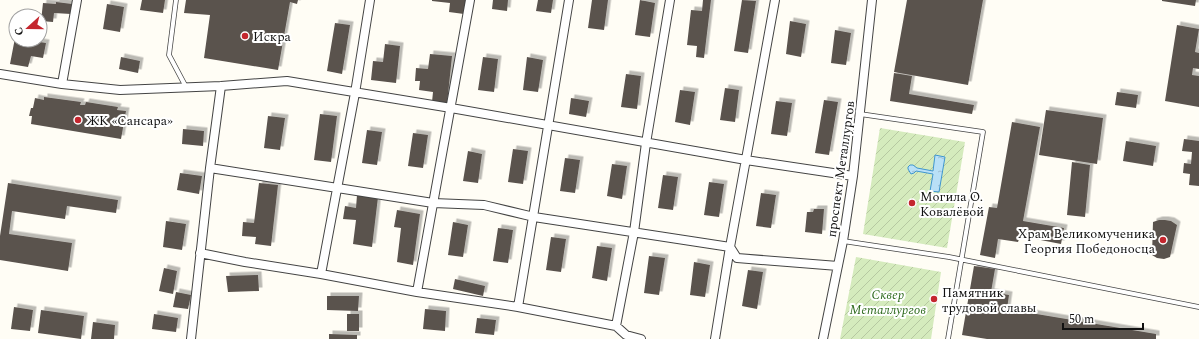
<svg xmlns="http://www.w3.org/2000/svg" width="1199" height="339" font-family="Spectral,serif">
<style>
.garden{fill:url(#garden-furrows)}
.water{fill:url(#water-ripples);stroke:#3f96cf}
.building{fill:#5a524d;filter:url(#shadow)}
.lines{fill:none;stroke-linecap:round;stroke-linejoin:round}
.lane-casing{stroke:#444;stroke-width:5.5}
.street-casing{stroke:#444;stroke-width:10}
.lane{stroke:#fff;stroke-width:4}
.street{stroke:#fff;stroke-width:8}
.poi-dot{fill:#c4262e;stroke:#fff;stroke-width:1.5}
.labels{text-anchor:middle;stroke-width:4;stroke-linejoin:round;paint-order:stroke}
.poi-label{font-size:13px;fill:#111;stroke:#fff;text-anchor:start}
.street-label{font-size:13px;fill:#111;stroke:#fff}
.park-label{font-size:13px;font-style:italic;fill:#2f6b1f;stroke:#fff}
</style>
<defs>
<pattern id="garden-furrows" width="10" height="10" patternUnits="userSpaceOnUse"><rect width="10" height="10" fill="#d5ebbd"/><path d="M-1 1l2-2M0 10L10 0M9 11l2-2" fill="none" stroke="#b6c8a1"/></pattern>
<pattern id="water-ripples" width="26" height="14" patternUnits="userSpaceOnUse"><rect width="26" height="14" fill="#b9e0f7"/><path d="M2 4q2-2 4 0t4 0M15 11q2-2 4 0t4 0" fill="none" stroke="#9ebfd3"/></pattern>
<filter id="shadow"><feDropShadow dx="3.5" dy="-3.5" stdDeviation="0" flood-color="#0004"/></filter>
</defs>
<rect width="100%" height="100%" fill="#fffdf5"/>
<path class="garden" d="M880 128 965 142 947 248 863 234Z
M856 257 941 272 931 339H840Z"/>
<path class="water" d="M935 155 945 157 939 192 930 191 933 174 916 171 914 173 911 174 908 169V167L910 165H913L917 168 933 171Z"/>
<path class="building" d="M142 0H165L163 13 140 10Z
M186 0H298L297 4 290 2 278 70 204 58 210 15 184 13Z
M432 0H466L464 14 449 12 450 3 432 1Z
M493 0H508L507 11 492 9Z
M538 0H553L551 13 536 11Z
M592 0H608L604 30 588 28Z
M640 0 655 3 650 37 635 35Z
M703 0H711L704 58 696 57 697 46 687 45 691 10 702 11Z
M742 0 756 1 748 53 734 51Z
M907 0H983L968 85 894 72Z
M1162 0H1196L1195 6 1162 1Z
M56 2 72 4 71 14 54 13 53 22 41 21 43 3 56 4Z
M107 4 124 7 120 32 103 29Z
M790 21 806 24 801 57 786 54Z
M335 23 350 25 342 74 327 71Z
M1177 25 1199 29 1195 52 1199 53V69L1193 68 1192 75 1199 76V107L1165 101Z
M835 30 851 33 846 65 831 63Z
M15 38H16V40H26L46 43 43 58 31 56 28 67 10 64Z
M385 44 400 46 396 83 371 80 373 61 383 62Z
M430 54 452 56 447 104 432 102 433 92 419 90 420 81H415L416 68 428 69Z
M121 57 140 61 138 73 119 69Z
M483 57 498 59 494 92 478 90Z
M527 57 543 60 538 92 523 90Z
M894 73 912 76 909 94 974 105 972 114 890 101Z
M626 74 641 76 637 109 621 107Z
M725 88 739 90 735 122 720 120Z
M680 90 695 92 690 125 675 122Z
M1117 92 1138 95 1136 108 1115 105Z
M44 97 81 102 80 105H85L86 102 118 107 117 110 126 111 121 139 31 124 32 116H29L31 108H33L35 98 44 100Z
M571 98 589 101 586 117 569 114Z
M824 100 838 102 829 155 815 153Z
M776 101 792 103 787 136 771 134Z
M1046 110 1103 118 1097 164 1039 155Z
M320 114 337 116 331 162 314 160Z
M268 116 285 118 280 150 264 148Z
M1012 122 1040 127 1023 221 1064 228 1061 244 1020 236 1018 242 998 239 995 258 980 255 989 207 997 208Z
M183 129 204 131 203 146 182 144Z
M367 130 382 132 377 165 362 163Z
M413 133 428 135 423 168 408 166Z
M1184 139 1199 141V186L1189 185 1190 174 1183 173 1184 163 1191 164 1192 152 1182 151Z
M1126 141 1156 146 1153 166 1123 161Z
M513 149 528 151 523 184 508 182Z
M468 151 482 154 478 183 463 181Z
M565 158 580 160 575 193 560 191Z
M1072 162 1090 165 1085 217 1067 215Z
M612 164 627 166 622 199 607 196Z
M180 173 202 176 199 194 177 190Z
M663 175 678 177 673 210 658 208Z
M709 182 724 184 719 217 704 215Z
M8 183 118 200 116 213 67 206 65 219 12 211 9 234 72 243 68 271 0 260V236Z
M259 183 278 185 271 246 255 244 256 237 242 236 243 222 254 223Z
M761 193 776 195 771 228 756 226Z
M357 195 378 197 372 247 353 244 356 220 343 219 345 206 356 208Z
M814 209H824L822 234 805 232 807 212H813Z
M397 210 420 214 413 265 397 262 401 228 394 227Z
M1159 220H1165L1171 221 1177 225 1170 257 1164 259 1157 258 1152 255 1153 222Z
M166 221 186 224 182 250 163 247Z
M453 222 468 225 463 257 448 255Z
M498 228 513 230 508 263 493 261Z
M551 237 566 239 561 272 546 270Z
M597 246 612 248 607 281 592 278Z
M649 256 665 258 659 295 644 293Z
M694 262 710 265 705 297 690 295Z
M974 266 995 269 991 292 1009 295 1007 309 1156 334V339H987L962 335Z
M164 268 177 271 173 294 159 291Z
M748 270 763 272 757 309 742 306Z
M258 275 259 291 228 292 226 276Z
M455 279 485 286 483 296 453 289Z
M176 292 191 295 188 309 173 307Z
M327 296H359L358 311 327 310Z
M14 307 33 310 30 331 11 329Z
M425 309 446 311 445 331 423 329Z
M41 310 84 316 81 339 38 333Z
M154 314 178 318 176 332 152 329Z
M347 314H359V331H347Z
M477 318 496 320 494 335 475 333Z
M93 322 115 325 114 339H91Z
M329 334 357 335V339H329Z"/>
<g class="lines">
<defs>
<path id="lane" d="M176 0 169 55 186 87
M860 114 983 132 948 339
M843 241 949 257 1199 307"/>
<path id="street" d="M0 74 62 84 120 90 221 86 287 81 451 108 746 160 853 176
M62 84 77 0
M210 168 433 203 484 205 534 217 730 247 737 258 838 266
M200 253 245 262 321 274 417 292 518 307 616 326 626 335 641 339
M321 274 355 93 370 0
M417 292 470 0
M518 307 569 0
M616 326 634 232 646 143 670 0
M191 339 210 168 221 86
M715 339 730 247 775 0
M823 339 843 241 853 176 872 0"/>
</defs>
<use href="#lane" class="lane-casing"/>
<use href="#street" class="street-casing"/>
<use href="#lane" class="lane"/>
<use href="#street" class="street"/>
</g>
<g class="poi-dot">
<circle cx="245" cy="36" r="4"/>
<circle cx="78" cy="120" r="4"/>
<circle cx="912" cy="203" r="4"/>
<circle cx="1163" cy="240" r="4"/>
<circle cx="934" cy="299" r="4"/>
</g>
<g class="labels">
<g class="poi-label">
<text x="253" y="41">Искра</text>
<text x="86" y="125">ЖК «Сансара»</text>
<text x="920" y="201">Могила О.<tspan x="920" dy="15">Ковалёвой</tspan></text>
<text x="1155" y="238" text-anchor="end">Храм Великомученика<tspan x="1155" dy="15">Георгия Победоносца</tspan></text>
<text x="942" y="297">Памятник<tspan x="942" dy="15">трудовой славы</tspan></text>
</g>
<g class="street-label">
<text transform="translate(840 169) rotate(-82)" y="5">проспект Металлургов</text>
</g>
<g class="park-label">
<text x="888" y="299">Сквер<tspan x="888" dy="15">Металлургов</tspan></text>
</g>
</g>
<g transform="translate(28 28) rotate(249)"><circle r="19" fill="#ffffff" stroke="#a0a0a0"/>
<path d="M0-3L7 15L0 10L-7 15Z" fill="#c4262e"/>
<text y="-6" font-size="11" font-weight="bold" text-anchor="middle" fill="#111111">С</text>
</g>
<path d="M1063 323v6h80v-6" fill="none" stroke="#111111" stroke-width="2"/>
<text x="1069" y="323" font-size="12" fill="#111111" stroke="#ffffff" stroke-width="3" paint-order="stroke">50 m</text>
</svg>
